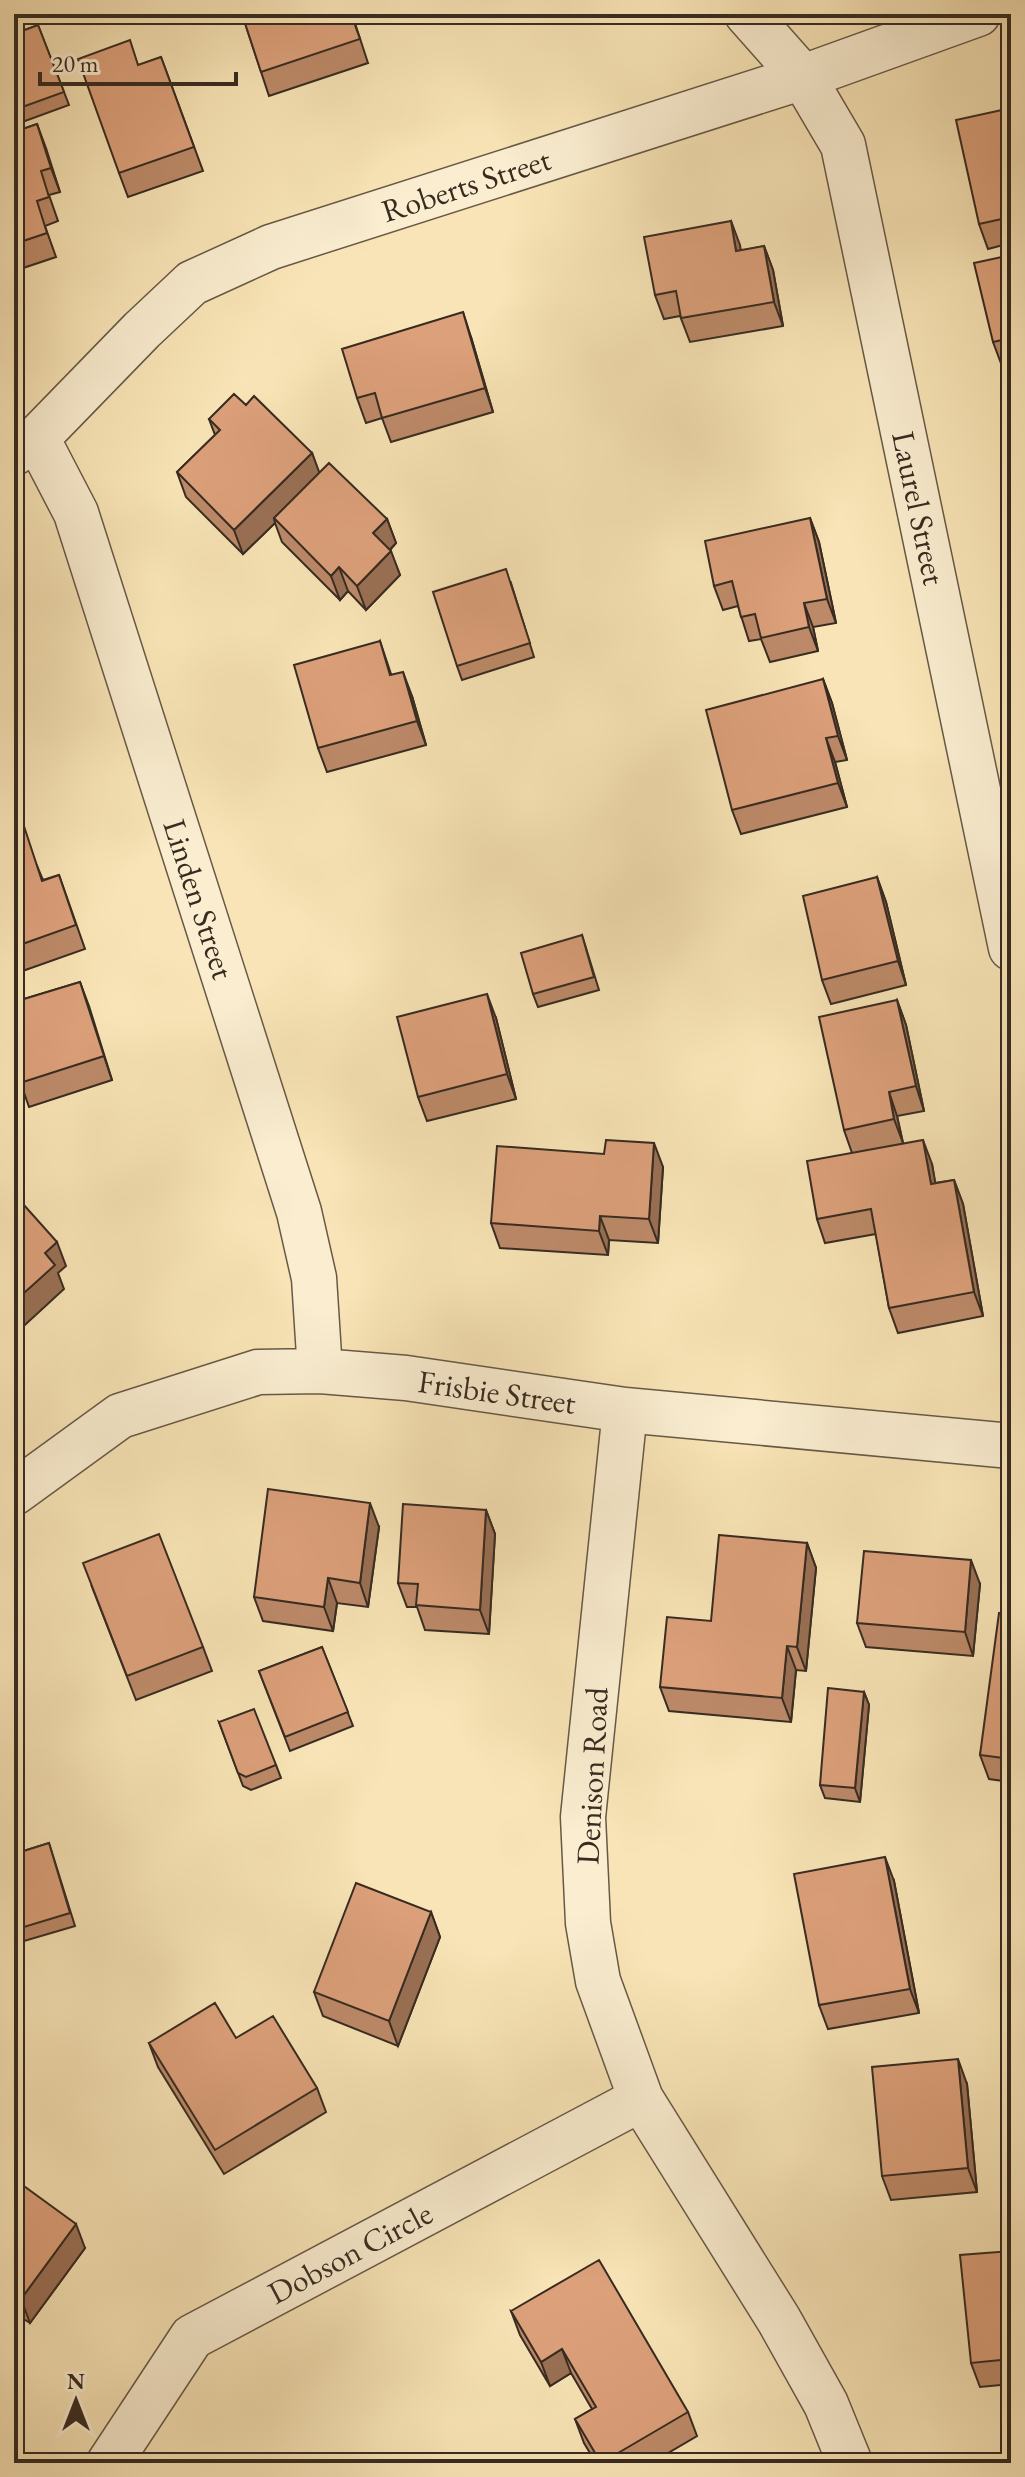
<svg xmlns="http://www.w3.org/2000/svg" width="1025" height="2477" font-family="'EB Garamond',serif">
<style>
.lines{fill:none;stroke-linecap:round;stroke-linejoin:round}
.street-casing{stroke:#675946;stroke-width:47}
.street{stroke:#faedd0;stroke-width:44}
.wall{fill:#bd8a69;stroke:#372b21;stroke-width:2}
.shaded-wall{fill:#9a7055;stroke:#372b21;stroke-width:2}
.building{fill:#dca07a;stroke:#372b21;stroke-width:2}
.labels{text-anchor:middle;stroke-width:8;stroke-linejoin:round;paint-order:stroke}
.street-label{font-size:32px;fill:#372b21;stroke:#faedd0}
</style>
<rect width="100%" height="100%" fill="#f8e4b6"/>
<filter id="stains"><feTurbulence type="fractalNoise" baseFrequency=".0025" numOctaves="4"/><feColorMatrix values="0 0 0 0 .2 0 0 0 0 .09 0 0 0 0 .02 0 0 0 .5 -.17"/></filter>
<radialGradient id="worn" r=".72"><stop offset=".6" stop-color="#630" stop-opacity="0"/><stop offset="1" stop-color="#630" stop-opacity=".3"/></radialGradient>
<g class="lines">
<defs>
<path id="street" d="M747 14 803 77 843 145 1011 948
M37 438 76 513 299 1212 314 1278 320 1371
M14 453 37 438 142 330 192 283 271 247 803 77 978 14
M625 1410 583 1817 588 1923 598 1981 641 2099 779 2320 826 2404 850 2463
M14 1493 120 1416 258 1372 320 1371 406 1378 625 1410 1011 1446
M109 2463 192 2337 641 2099"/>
</defs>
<use href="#street" class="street-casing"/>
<use href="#street" class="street"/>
</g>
<path class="wall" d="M242 14H352L368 63 269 96Z
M489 14H511L491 20Z
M38 25 69 105 14 125V34Z
M161 57 203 171 128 197 119 173 139 65Z
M1011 108V243L988 249 979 224Z
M37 124 60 192 49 195 58 221 45 226 56 257 14 271V132Z
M731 221 741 251 764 246 773 270 783 326 690 342 680 316 664 319 655 295Z
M1011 255V364L1002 366 993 342Z
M471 337 493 412 391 442 382 418 366 423 357 398Z
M246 405 312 453 319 473 387 519 396 543 390 550 400 575 366 610 348 591 340 600 282 542 275 523 243 554 186 497 177 472 215 435 209 419Z
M810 518 819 542 836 623 813 627 818 651 770 662 761 639 749 641 738 606 723 610 714 586Z
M511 583 534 657 462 680 457 666Z
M380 641 391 674 412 696 426 745 327 772 318 748Z
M823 679 832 703 847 760 835 762 847 807 741 834 732 810Z
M14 812 43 880 59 875 85 949 14 974Z
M877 877 886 902 906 985 831 1004 822 980Z
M582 935 599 990 538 1007 533 994Z
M80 982 112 1080 29 1107 22 1087 14 1089V1002Z
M897 1000 906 1025 924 1111 897 1116 903 1143 932 1164 935 1183 954 1180 963 1204 983 1316 898 1333 889 1308 876 1234 825 1243 817 1219 852 1153 844 1130Z
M496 1018 516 1099 427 1121 418 1097Z
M604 1154 663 1167 658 1243 609 1240 608 1255 500 1248 491 1223Z
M486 1510 495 1534 489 1634 425 1630 417 1607H407L398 1583Z
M379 1527 368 1607 337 1603 333 1631 263 1621 254 1597Z
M807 1543 816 1568 806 1671 796 1670 791 1722 669 1711 660 1687 711 1621Z
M980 1584 973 1656 866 1647 857 1623Z
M92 1587 203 1647 212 1671 136 1700Z
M1011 1615V1782L989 1779 980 1755Z
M322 1647 353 1726 290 1751 259 1671Z
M864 1692 869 1705 860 1802 825 1798 820 1785Z
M219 1722 276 1765 281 1778 251 1790 243 1786Z
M49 1843 75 1926 14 1944V1854Z
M894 1881 919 2013 828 2029 819 2005Z
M431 1912 440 1937 398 2046 323 2016 314 1992Z
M236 2038 317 2088 326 2112 224 2174 158 2067 149 2043Z
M967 2084 977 2192 891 2200 882 2176Z
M14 2185 85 2248 30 2323 14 2313Z
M1011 2251V2384L980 2387 971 2363Z
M511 2311 688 2412 697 2436 651 2463H596L584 2443 575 2419 592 2409 571 2373 550 2386 520 2335Z"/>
<path class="shaded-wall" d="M37 124 46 148 60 192 51 168Z
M731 221 740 245 745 276 736 251Z
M764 246 773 270 783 326 774 302Z
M463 312 471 337 493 412 485 388Z
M312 453 321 477 274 518 275 523 243 554 234 530Z
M810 518 819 542 836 623 827 599Z
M387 519 396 543 382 558 373 533Z
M391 551 400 575 366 610 357 586Z
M339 567 348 591 340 600 331 576Z
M804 603 813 627 818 651 809 627Z
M403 672 412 696 426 745 417 721Z
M823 679 832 703 847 760 838 736Z
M826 738 835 762 847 807 838 783Z
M877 877 886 902 906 985 898 961Z
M80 982 89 1006 112 1080 104 1056Z
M487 994 496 1018 516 1099 507 1074Z
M897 1000 906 1025 924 1111 916 1086Z
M889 1092 897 1116 903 1143 894 1119Z
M923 1140 932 1164 940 1209 931 1184Z
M654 1143 663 1167 658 1243 649 1219Z
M954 1180 963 1204 983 1316 974 1292Z
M600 1216 609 1240 608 1255 599 1231Z
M57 1242 66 1266 58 1273 64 1289 14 1335V1302L45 1253Z
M370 1503 379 1527 368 1607 360 1583Z
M486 1510 495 1534 489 1634 480 1610Z
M807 1543 816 1568 806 1671 797 1647Z
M971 1560 980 1584 973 1656 965 1632Z
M328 1578 337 1603 333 1631 324 1607Z
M787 1646 796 1670 791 1722 782 1698Z
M864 1692 869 1705 860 1802 855 1788Z
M885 1857 894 1881 919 2013 910 1989Z
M431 1912 440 1937 398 2046 389 2021Z
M958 2059 967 2084 977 2192 968 2168Z
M76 2224 85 2248 30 2323 21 2299Z
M562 2349 571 2373 550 2386 541 2362Z"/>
<path class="building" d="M242 14H351L360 39 261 72Z
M38 25 64 92 14 110V34Z
M130 40 138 65 161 57 194 147 119 173 78 59Z
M1011 108V217L979 224 956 120Z
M37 124 51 168 41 171 49 197 37 201 47 233 14 244V132Z
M731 221 736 251 764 246 774 302 681 318 676 291 655 295 644 237Z
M1011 255V338L993 342 974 263Z
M463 312 485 388 382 418 375 393 357 398 342 349Z
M234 394 246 405 254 396 312 453 234 530 177 472 220 430 209 419Z
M329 463 387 519 373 533 391 551 357 586 339 567 331 576 274 518Z
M810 518 827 599 804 603 809 627 761 638 755 614 741 617 732 581 714 586 705 541Z
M506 569 530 643 457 666 433 592Z
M380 641 390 675 403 672 417 721 318 748 294 665Z
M823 679 838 736 826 738 838 783 732 810 706 710Z
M19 811 42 881 59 875 76 925 14 947V812Z
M877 877 898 961 822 980 803 896Z
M582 935 594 977 533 994 521 953Z
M80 982 104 1056 20 1083 14 1064V1002Z
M487 994 507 1074 418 1097 397 1017Z
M897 1000 916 1086 889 1092 894 1119 844 1130 819 1017Z
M606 1140 654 1143 649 1219 600 1216 599 1231 491 1223 497 1146 604 1154Z
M923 1140 931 1184 954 1180 974 1292 889 1308 871 1209 817 1219 807 1161Z
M23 1204 57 1242 45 1253 55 1265 14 1302V1212Z
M268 1489 370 1503 360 1583 328 1578 324 1607 254 1597Z
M403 1504 486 1510 480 1610 416 1605 418 1584 398 1583Z
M159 1534 203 1647 127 1676 83 1563Z
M719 1535 807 1543 797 1647 787 1646 782 1698 660 1687 667 1617 711 1621Z
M864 1551 971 1560 965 1632 857 1623Z
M999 1613 1011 1615V1759L980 1755Z
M322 1647 348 1712 285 1737 259 1671Z
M828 1688 864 1692 855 1788 820 1785Z
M254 1709 276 1765 246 1777 238 1773 219 1722Z
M49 1843 70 1913 14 1930V1854Z
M885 1857 910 1989 819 2005 794 1874Z
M356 1883 431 1912 389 2021 314 1992Z
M215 2003 236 2038 273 2016 317 2088 215 2150 149 2043Z
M958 2059 968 2168 882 2176 872 2067Z
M17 2181 76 2224 21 2299 14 2294V2185Z
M1011 2251V2359L971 2363 960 2255Z
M599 2260 688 2412 601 2463 575 2419 596 2407 562 2349 541 2362 511 2311Z"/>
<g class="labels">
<g class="street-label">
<text transform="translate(466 185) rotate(-18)" y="11">Roberts Street</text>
<text transform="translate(919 508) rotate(78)" y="11">Laurel Street</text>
<text transform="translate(199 899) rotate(72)" y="11">Linden Street</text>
<text transform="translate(497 1392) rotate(8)" y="11">Frisbie Street</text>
<text transform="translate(592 1776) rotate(-87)" y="11">Denison Road</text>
<text transform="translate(350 2253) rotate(-28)" y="11">Dobson Circle</text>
</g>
</g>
<rect width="1025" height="2477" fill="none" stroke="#f8e4b6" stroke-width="48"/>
<rect x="16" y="16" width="993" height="2445" fill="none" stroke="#372b21" stroke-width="4"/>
<rect x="24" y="24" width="977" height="2429" fill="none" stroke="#372b21" stroke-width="2"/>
<g transform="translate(76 2401)" stroke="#faedd0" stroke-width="6" paint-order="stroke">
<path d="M0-6L14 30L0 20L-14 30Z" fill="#372b21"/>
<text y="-12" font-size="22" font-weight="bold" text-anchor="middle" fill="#372b21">N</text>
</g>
<path d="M40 72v12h196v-12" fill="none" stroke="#372b21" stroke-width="4"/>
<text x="52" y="72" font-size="24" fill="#372b21" stroke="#faedd0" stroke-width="6" paint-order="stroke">20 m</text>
<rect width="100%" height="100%" filter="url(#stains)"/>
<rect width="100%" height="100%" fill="url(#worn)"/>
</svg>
